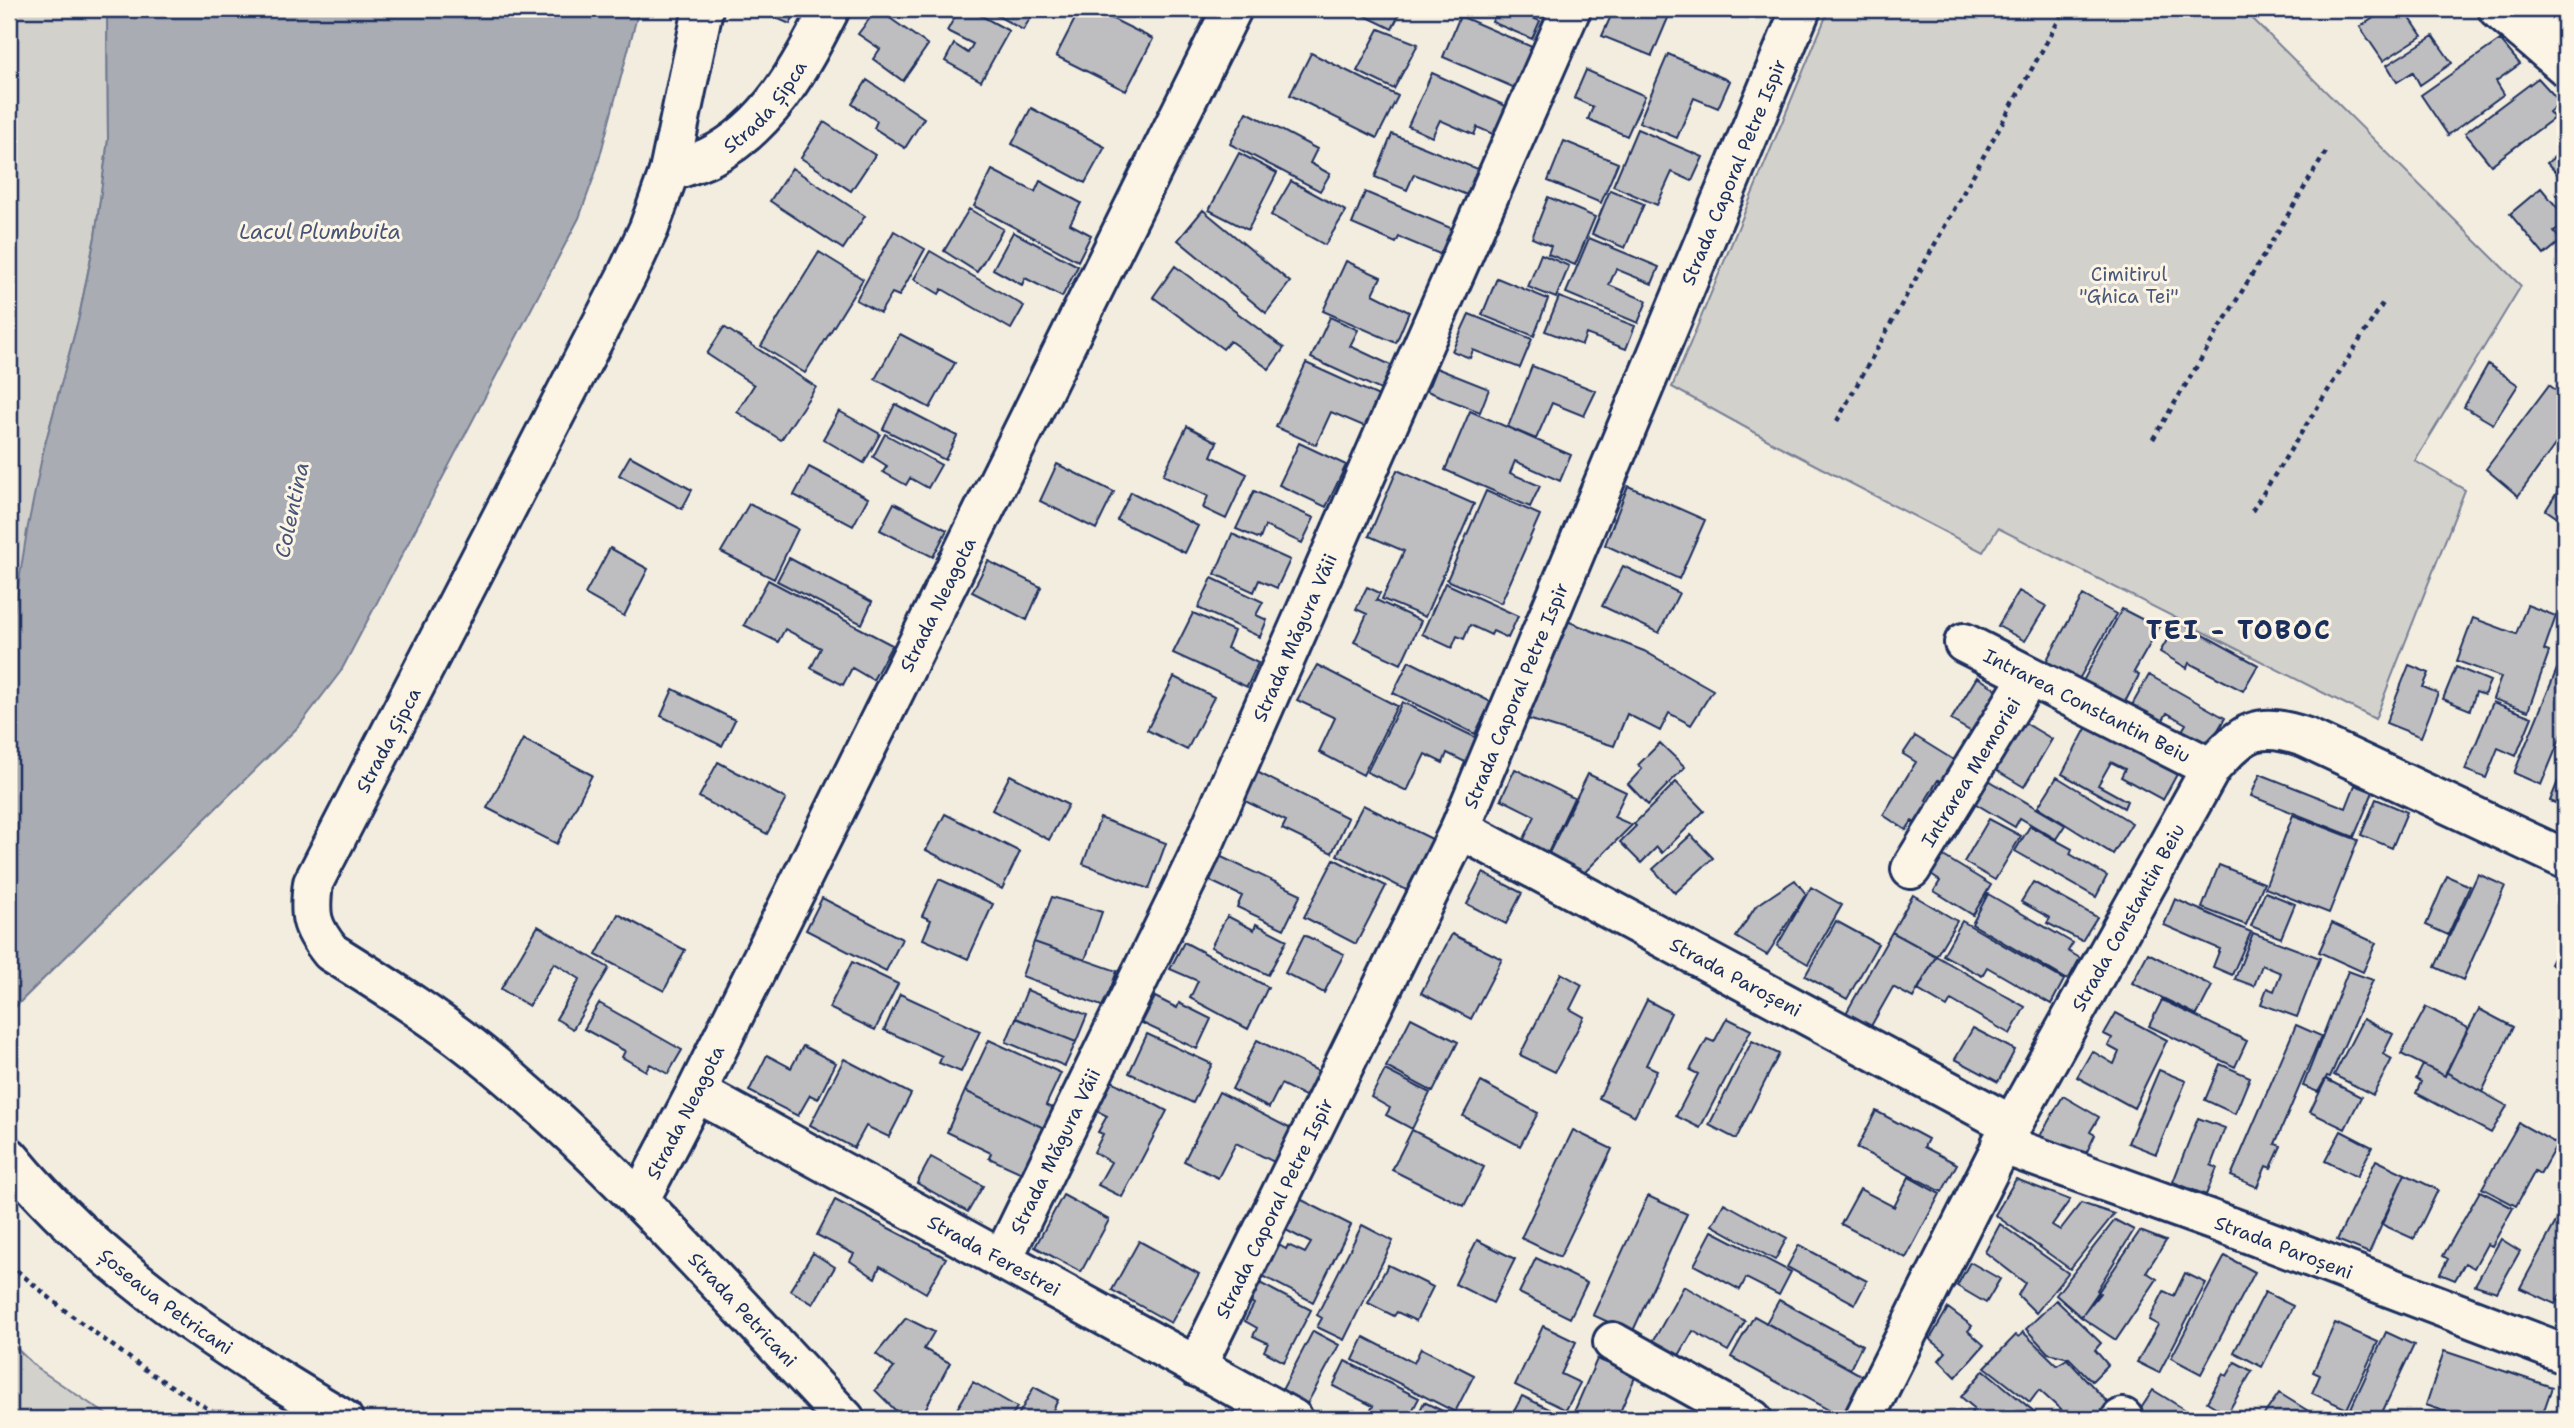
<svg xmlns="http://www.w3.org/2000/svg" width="2574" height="1428" font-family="'Shantell Sans',sans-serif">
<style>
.green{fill:#d3d1cc;stroke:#778095;stroke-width:2}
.water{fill:#a9acb3;stroke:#707a91;stroke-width:2}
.building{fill:#bebec0;stroke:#1b2f5e;stroke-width:2}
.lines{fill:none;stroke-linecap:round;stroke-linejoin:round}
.minor-casing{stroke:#1b2f5e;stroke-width:44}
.secondary-casing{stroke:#1b2f5e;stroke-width:44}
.path{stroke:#1b2f5e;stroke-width:4.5;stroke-dasharray:5 5;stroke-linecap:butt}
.minor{stroke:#fcf5e5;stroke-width:38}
.secondary{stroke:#fcf5e5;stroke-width:38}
.labels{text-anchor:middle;stroke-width:6;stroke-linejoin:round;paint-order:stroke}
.street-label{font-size:19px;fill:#1b2f5e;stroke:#fcf5e5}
.park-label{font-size:19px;fill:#49587a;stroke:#fcf5e5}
.water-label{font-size:21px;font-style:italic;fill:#465478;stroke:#fcf5e5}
.district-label{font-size:26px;font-weight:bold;letter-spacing:2px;fill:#1b2f5e;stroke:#fcf5e5}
</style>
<rect width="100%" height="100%" fill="#f3ede0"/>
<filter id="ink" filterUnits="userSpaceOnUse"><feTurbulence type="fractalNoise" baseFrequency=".0143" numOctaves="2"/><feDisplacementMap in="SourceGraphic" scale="14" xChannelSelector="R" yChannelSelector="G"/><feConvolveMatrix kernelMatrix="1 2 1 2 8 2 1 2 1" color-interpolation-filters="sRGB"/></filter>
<g filter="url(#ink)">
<path class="green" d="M9 9H107L108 140 95 237 79 317 43 452 9 680Z
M1829 9H2243L2521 286 2415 461 2465 490 2375 719 1998 528 1983 552 1779 446 1672 387Z
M9 1341 37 1368 113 1419H9Z"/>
<path class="water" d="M107 9H639L596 171 579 218 341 671 299 726 9 1013V680L14 613 27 531 43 452 79 317 95 237 108 140Z"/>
<path class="building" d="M755 9H797L790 24Z
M877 9 928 45 903 81 873 59 880 49 858 34Z
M959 9H969L1009 31 981 81 945 61 954 44 968 53 973 44 947 31Z
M985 9H1036L1023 30Z
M1080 9H1093L1153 39 1126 91 1056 56Z
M1351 9H1402L1392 29Z
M1497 9H1523L1521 13 1540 21 1532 39 1492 22Z
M1614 9H1645L1668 18 1652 56 1602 36Z
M1658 9H1680L1677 16Z
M2287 9H2305L2293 17Z
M2387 9H2404L2422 36 2383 61 2360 27Z
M1460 16 1532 47 1515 88 1443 57Z
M1379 29 1418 44 1394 89 1357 71Z
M2433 36 2452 63 2420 85 2413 72 2397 82 2387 65Z
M2500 40 2520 64 2496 81 2504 94 2448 135 2421 95Z
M1311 53 1398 96 1377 138 1290 95Z
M1668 54 1730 81 1718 108 1694 98 1677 138 1639 122Z
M1586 70 1645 96 1627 136 1588 119 1593 107 1574 98Z
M1432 73 1508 107 1495 135 1477 127 1474 135 1440 120 1432 137 1408 126Z
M2538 78 2560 102 2549 112 2554 118 2491 165 2465 133Z
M867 80 924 118 905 148 874 128 877 121 852 104Z
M1031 108 1105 147 1085 183 1012 144Z
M1247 112 1317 149 1310 163 1330 174 1320 191 1230 144Z
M824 122 875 155 851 191 801 158Z
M1637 129 1703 157 1692 181 1672 172 1657 205 1613 186Z
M1392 134 1477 169 1467 195 1414 174 1407 190 1375 177Z
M1564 141 1618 163 1601 203 1548 181Z
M2565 148V182L2547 163Z
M1239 153 1277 173 1248 230 1209 210Z
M792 168 865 216 843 249 770 201Z
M992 170 1035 192 1040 181 1081 203 1070 224 1091 235 1078 261 974 206Z
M1291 181 1346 211 1325 245 1271 215Z
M2541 188 2565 217V223L2554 232 2561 241 2544 255 2510 214Z
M1610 190 1644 204 1625 248 1592 234Z
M1365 192 1453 229 1442 255 1399 237 1396 243 1352 224Z
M1548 197 1595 217 1575 265 1548 254 1551 246 1532 238Z
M969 209 1003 229 977 272 944 251Z
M1203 210 1290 282 1266 313 1178 240Z
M894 231 925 249 899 296 892 293 880 313 856 300Z
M1013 232 1078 266 1062 297 1025 278 1022 285 993 269Z
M1589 238 1659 267 1652 284 1616 269 1609 285 1647 301 1638 323 1566 293Z
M2565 247V261L2558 254Z
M930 251 1024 306 1011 329 942 289 939 294 914 279Z
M819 252 863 279 805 373 761 346Z
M1541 254 1569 266 1556 298 1528 287Z
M1346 261 1381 277 1373 294 1409 312 1396 343 1323 311Z
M1175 266 1284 348 1269 369 1230 341 1223 349 1153 297Z
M1497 278 1548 299 1534 336 1482 315Z
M1559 297 1635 326 1626 349 1586 334 1582 345 1545 331Z
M1469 314 1532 339 1520 368 1473 350 1470 358 1452 351Z
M1330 317 1358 330 1350 346 1395 367 1383 391 1311 358Z
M724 327 816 387 781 440 737 412 754 385 707 354Z
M900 334 955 363 930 408 875 379Z
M1306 363 1381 397 1366 427 1331 412 1316 445 1276 427Z
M2488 364 2518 385 2493 424 2464 407Z
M1532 366 1596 391 1584 416 1552 403 1536 439 1508 427Z
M1436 368 1489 389 1480 412 1427 391Z
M2549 385 2565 397V431L2518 496 2486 469Z
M895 404 957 436 945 460 883 429Z
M839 411 880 434 864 463 823 439Z
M1470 411 1571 455 1560 481 1515 461 1510 473 1540 486 1530 507 1445 470Z
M1187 426 1217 442 1211 456 1247 474 1226 519 1203 508 1208 496 1163 475Z
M885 434 941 465 928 488 910 478 906 485 883 472 887 466 873 457Z
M1299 443 1346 465 1326 507 1279 485Z
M630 456 692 490 682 509 619 475Z
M1057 464 1114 492 1096 529 1040 501Z
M809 467 868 498 853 526 794 495Z
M1397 470 1474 504 1425 617 1382 599 1404 551 1369 536Z
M2565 480V523L2546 510Z
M1628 486 1705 520 1679 579 1605 545Z
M1254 491 1314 518 1302 543 1265 526 1260 539 1236 529Z
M1486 491 1540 515 1501 603 1447 580Z
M1131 492 1198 526 1185 553 1117 520Z
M894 503 947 530 933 557 880 530Z
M749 504 798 529 774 579 721 552Z
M1232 534 1290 560 1277 588 1259 580 1254 592 1215 574Z
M610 548 648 569 624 616 585 594Z
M789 558 872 602 862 624 777 581Z
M988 561 1041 587 1027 620 972 592Z
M1623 566 1679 593 1659 633 1602 606Z
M1212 578 1263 602 1256 615 1267 620 1260 637 1198 608Z
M768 580 892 645 873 680 852 668 843 685 811 668 821 648 785 629 778 642 744 625Z
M1445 583 1518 616 1508 638 1493 631 1491 635 1470 625 1464 639 1457 636 1452 648 1422 634Z
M1367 587 1380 593 1376 600 1421 621 1401 664 1354 642 1367 614 1356 609Z
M2019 591 2046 606 2025 641 1998 626Z
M2083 595 2116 614 2078 681 2045 663Z
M2527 605 2556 616 2544 650 2549 652 2528 711 2493 699 2501 677 2457 661 2473 618 2516 634Z
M2122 609 2159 628 2134 672 2139 675 2124 704 2083 681Z
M1193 613 1234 631 1227 648 1258 663 1247 687 1173 653Z
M1567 621 1644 651 1713 690 1691 725 1669 713 1660 731 1627 714 1614 746 1528 719Z
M2178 621 2258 665 2243 691 2189 663 2187 668 2160 652Z
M1409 661 1491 702 1475 734 1393 693Z
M1317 665 1397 706 1363 775 1319 752 1335 718 1297 700Z
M2409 665 2429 673 2423 687 2438 693 2421 737 2386 723Z
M2456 667 2490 681 2484 695 2476 692 2470 710 2443 699Z
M2557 669 2565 673V727L2541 785 2514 773Z
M2149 675 2225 718 2207 749 2180 734 2186 724 2167 713 2162 722 2132 705Z
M1174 677 1214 697 1187 750 1147 730Z
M1977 677 1998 690 1977 735 1951 720Z
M673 689 735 720 722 746 661 716Z
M1402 702 1479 739 1467 763 1447 753 1443 763 1425 754 1407 791 1367 772Z
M2493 702 2532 717 2516 756 2498 748 2486 778 2465 770Z
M2091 719 2181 767 2163 800 2121 777 2125 769 2111 762 2098 785 2127 801 2124 808 2062 774Z
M2020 720 2052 739 2024 787 1992 768Z
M1915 736 1965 767 1952 789 1938 780 1926 800 1938 807 1925 829 1912 821 1906 830 1883 815 1916 762 1903 754Z
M523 739 592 775 557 844 487 808Z
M1660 743 1685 767 1648 805 1628 784 1642 769 1638 765Z
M718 762 786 799 767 834 699 797Z
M2565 764V807L2550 801Z
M1515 769 1574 798 1547 855 1522 843 1535 816 1501 799Z
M1255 771 1348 818 1332 853 1282 829 1286 821 1243 800Z
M1588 774 1626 792 1614 817 1632 825 1577 880 1544 863Z
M2260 774 2346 808 2355 785 2373 792 2354 837 2251 796Z
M1010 775 1068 805 1049 840 992 810Z
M1980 775 2065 825 2056 839 2020 818 2015 827 1966 798Z
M2057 777 2132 823 2113 854 2038 807Z
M1676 782 1704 811 1662 853 1657 847 1641 863 1620 842 1636 826 1634 824Z
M2376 799 2407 812 2392 848 2361 835Z
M1363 805 1434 840 1408 891 1337 855Z
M945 814 1020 852 1002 889 926 850Z
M2293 815 2358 840 2329 913 2265 888Z
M1100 818 1166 843 1149 889 1083 864Z
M1989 819 2021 836 1995 880 1964 862Z
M2030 826 2072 849 2070 854 2107 876 2096 897 2015 851Z
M1691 835 1713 858 1675 893 1653 869Z
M1215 854 1301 894 1284 929 1237 907 1242 896 1204 878Z
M1940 854 1991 885 1973 915 1934 891 1940 881 1928 873Z
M1334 859 1386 886 1356 944 1304 917Z
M2219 865 2264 883 2246 925 2202 908Z
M1483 873 1522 893 1506 924 1467 904Z
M2478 874 2505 886 2463 980 2435 967Z
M2447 876 2470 886 2448 935 2426 925Z
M939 879 993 904 968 959 923 939 931 920 922 916Z
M1795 880 1806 894 1767 955 1736 937 1756 906Z
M2033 882 2097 917 2082 941 2047 923 2050 918 2021 902Z
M1811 887 1842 905 1808 964 1777 946Z
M2265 892 2295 904 2281 938 2251 926Z
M1988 894 2073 943 2068 951 2080 958 2068 980 1972 924Z
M1913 895 1957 921 1936 956 1892 932Z
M1052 897 1102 912 1085 960 1034 942Z
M822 898 902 939 886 971 806 930Z
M2175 899 2251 932 2232 975 2213 967 2220 949 2164 925Z
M618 914 685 950 664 991 596 955Z
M1227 916 1254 930 1256 924 1287 940 1268 975 1211 947Z
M1836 921 1878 944 1847 999 1805 976Z
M1962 921 2064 980 2051 1004 1987 967 1982 976 1943 955Z
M2332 923 2376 943 2363 972 2319 952Z
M538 926 609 968 573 1029 556 1019 580 979 554 963 529 1006 501 989Z
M1892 932 1936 956 1913 998 1893 987 1866 1035 1841 1022Z
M2253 933 2320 958 2297 1017 2261 1004 2267 988 2274 991 2281 973 2262 965 2254 986 2235 979Z
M1452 934 1502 959 1471 1019 1421 993Z
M1304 935 1344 954 1324 993 1285 973Z
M2565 935V972L2550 964Z
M1034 942 1117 971 1104 1007 1022 976Z
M1184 942 1268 987 1248 1029 1190 998 1198 981 1170 969Z
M2148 953 2212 986 2197 1015 2132 983Z
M1936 956 2025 1007 2010 1034 1951 1000 1947 1007 1918 990Z
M852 962 898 984 875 1030 829 1008Z
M2348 971 2373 980 2330 1077 2327 1076 2318 1092 2303 1086Z
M1561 973 1582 985 1570 1009 1584 1017 1555 1072 1520 1055Z
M1027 990 1087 1015 1076 1042 1016 1018Z
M900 994 980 1031 961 1072 939 1063 942 1056 884 1030Z
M1155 997 1177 1008 1179 1003 1211 1019 1197 1049 1142 1023Z
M1647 1000 1671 1013 1646 1065 1657 1070 1635 1116 1599 1098Z
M2162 1000 2247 1041 2235 1067 2149 1026Z
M599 1003 682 1050 668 1074 650 1064 646 1071 622 1057 625 1051 584 1029Z
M2426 1007 2468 1028 2445 1076 2401 1054Z
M2479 1009 2513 1027 2482 1092 2446 1072Z
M2116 1013 2167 1040 2134 1108 2077 1077 2092 1051 2114 1064 2119 1052 2108 1046 2112 1038 2104 1034Z
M1016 1018 1076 1042 1065 1066 1006 1042Z
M1411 1018 1458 1042 1433 1092 1386 1067Z
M1727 1018 1751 1030 1700 1128 1676 1116 1698 1074 1690 1070 1707 1039 1714 1042Z
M2363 1019 2393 1034 2383 1054 2392 1059 2373 1095 2334 1075Z
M2296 1025 2321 1036 2275 1144 2281 1146 2271 1168 2266 1166 2257 1187 2231 1176Z
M1973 1028 2015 1050 1998 1082 1955 1059Z
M1147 1034 1212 1064 1193 1103 1129 1073Z
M989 1040 1061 1073 1046 1105 1055 1110 1046 1129 965 1091Z
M1257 1040 1322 1073 1309 1098 1281 1084 1269 1108 1232 1089Z
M1752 1041 1779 1054 1736 1139 1709 1125Z
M803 1046 836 1063 818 1099 810 1095 798 1116 749 1091 767 1055 791 1068Z
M844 1059 911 1094 889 1137 866 1126 854 1148 810 1125Z
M2220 1064 2250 1077 2235 1114 2205 1100Z
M2423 1065 2445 1076 2446 1072 2507 1106 2491 1133 2416 1093 2421 1082 2416 1079Z
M1385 1070 1430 1093 1412 1129 1386 1115 1390 1108 1371 1097Z
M2159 1070 2186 1081 2156 1154 2128 1143Z
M2326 1079 2361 1097 2345 1129 2310 1112Z
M1112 1081 1167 1111 1122 1197 1098 1185 1111 1162 1094 1152 1103 1134 1098 1132 1107 1116 1097 1111Z
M1481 1082 1538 1113 1520 1146 1463 1116Z
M965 1091 1046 1129 1024 1174 989 1158 991 1153 947 1132Z
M1219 1092 1291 1129 1274 1162 1236 1143 1218 1178 1184 1161Z
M2063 1096 2099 1117 2090 1132 2095 1135 2085 1156 2040 1136Z
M1876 1111 1928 1139 1924 1147 1957 1164 1942 1192 1857 1148Z
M2198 1118 2225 1128 2211 1165 2217 1168 2206 1195 2173 1182Z
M2519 1123 2557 1144 2540 1174 2535 1171 2516 1206 2482 1188Z
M1412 1130 1484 1167 1464 1206 1392 1170Z
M1573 1130 1612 1149 1560 1257 1521 1238Z
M2341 1131 2372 1147 2357 1177 2325 1161Z
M931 1157 983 1186 968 1212 917 1183Z
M2376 1160 2405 1174 2369 1253 2337 1240Z
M2405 1174 2438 1190 2414 1239 2381 1224Z
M1909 1177 1940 1194 1906 1258 1841 1224 1860 1189 1894 1207Z
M2016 1179 2070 1200 2052 1225 2060 1230 2081 1203 2114 1214 2070 1269 1995 1215Z
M2480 1191 2513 1208 2492 1246 2487 1244 2474 1268 2465 1263 2455 1280 2440 1274 2448 1259 2443 1256Z
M1063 1195 1109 1220 1081 1272 1035 1247Z
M1648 1196 1687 1214 1632 1333 1593 1315Z
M1296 1197 1351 1225 1313 1302 1261 1275 1277 1244 1286 1249 1288 1245 1305 1253 1311 1243 1280 1227Z
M835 1200 946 1258 926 1293 880 1266 875 1278 850 1261 854 1254 817 1235Z
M1724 1203 1787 1238 1775 1260 1712 1225Z
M2565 1205V1286L2555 1304 2520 1288Z
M2115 1220 2134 1230 2097 1290 2100 1293 2081 1317 2056 1295Z
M2000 1224 2068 1273 2036 1313 2018 1295 2025 1283 1985 1252Z
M1362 1225 1393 1241 1344 1340 1317 1327 1322 1318 1317 1315Z
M1712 1231 1791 1272 1779 1295 1746 1278 1740 1290 1694 1265Z
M2140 1231 2166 1241 2146 1272 2157 1279 2116 1340 2081 1317Z
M2501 1239 2520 1251 2497 1292 2475 1285Z
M1477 1240 1515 1259 1493 1303 1455 1284Z
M1139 1241 1199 1274 1171 1323 1112 1290Z
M1799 1245 1867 1281 1855 1304 1787 1267Z
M813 1253 835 1267 813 1304 790 1290Z
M2225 1256 2255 1272 2201 1374 2171 1358Z
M1536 1258 1587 1283 1570 1318 1519 1293Z
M1970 1262 2000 1279 1986 1303 1957 1286Z
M1388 1265 1433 1287 1416 1321 1397 1312 1394 1316 1368 1303Z
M2185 1273 2206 1283 2159 1373 2137 1362 2158 1325 2149 1320 2164 1291 2174 1296Z
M1252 1279 1311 1310 1284 1362 1264 1351 1268 1343 1253 1336 1257 1328 1245 1321 1254 1304 1242 1297Z
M1684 1286 1745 1321 1728 1351 1693 1331 1673 1366 1647 1352Z
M2265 1292 2293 1306 2262 1367 2234 1352Z
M1779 1300 1862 1345 1850 1369 1766 1323Z
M2056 1300 2101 1343 2095 1350 2108 1365 2092 1381 2069 1358 2048 1353 2026 1329Z
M1948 1308 1972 1326 1968 1331 1984 1345 1956 1377 1939 1360 1946 1352 1930 1339Z
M1754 1316 1868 1379 1845 1419 1731 1357Z
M906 1318 934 1332 924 1349 950 1363 920 1419H904L875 1390 894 1368 876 1354Z
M2335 1323 2378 1342 2347 1409 2312 1393 2320 1375 2313 1372Z
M1543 1326 1576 1342 1561 1374 1580 1383 1566 1410 1515 1385Z
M1313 1331 1339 1345 1307 1404 1282 1390Z
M2023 1332 2057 1365 2067 1359 2111 1406 2098 1419H2071L2039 1390 2030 1402 1985 1367 2016 1335 2019 1337Z
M2386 1332 2414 1345 2379 1419H2346Z
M1364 1337 1414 1363 1421 1348 1474 1375 1455 1412 1353 1360Z
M2444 1351 2552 1387 2541 1419H2468L2426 1405Z
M1597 1359 1636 1375 1617 1419H1571Z
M1345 1361 1419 1398 1408 1419H1378L1379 1417 1370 1412 1373 1406 1333 1386Z
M2235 1362 2252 1371 2227 1414 2207 1402 2223 1374 2227 1376Z
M1984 1370 2043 1419H1979L1971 1412 1974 1408 1961 1397Z
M973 1382 1017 1407 1010 1419H951Z
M1034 1387 1058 1400 1049 1418 1050 1419H1016Z
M2153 1390 2200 1419H2134Z
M2279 1393 2310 1412 2305 1419H2261Z
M1522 1396 1566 1417 1565 1419H1510Z
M1424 1402 1459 1419H1416Z
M2314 1412 2327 1419H2309Z"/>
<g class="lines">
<defs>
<g id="minor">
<path id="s1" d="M703 9 669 172 649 228 627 275 313 883C309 915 310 926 331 952 387 987 444 1023 495 1066 622 1173 732 1299 845 1419"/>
<path d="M2498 9 2565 66"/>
<path d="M2524 31 2553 9"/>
<path id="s2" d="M669 172C682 167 697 163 709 157 770 127 800 67 830 9"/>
<path id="s3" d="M1964 643 2211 768"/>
<path id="s4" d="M1460 829 2012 1125"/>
<path id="s5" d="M1911 869 2029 677"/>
<path id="s6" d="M696 1092 1293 1419"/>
<path id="s7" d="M2001 1144 2242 1231 2565 1354"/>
<path id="s8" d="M639 1201 696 1092 1232 9"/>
<path id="s9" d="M1002 1260 1197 859 1571 9"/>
<path d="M1613 1342 1752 1419"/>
<path id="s10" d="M1196 1367 1460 829 1801 9"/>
<path id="s11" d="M1864 1419 2012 1125 2211 768C2244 730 2258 721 2307 738L2565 859"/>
<path d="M2121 1419 2123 1418"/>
</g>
<g id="secondary">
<path id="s12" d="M9 1157C99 1267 221 1347 343 1419"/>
</g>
</defs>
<use href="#minor" class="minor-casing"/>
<use href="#secondary" class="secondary-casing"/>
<path class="path" d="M1837 421 2065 9
M2153 439 2327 150
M2252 511 2385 300
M9 1264 68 1313 150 1373 225 1419"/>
<use href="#minor" class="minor"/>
<use href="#secondary" class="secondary"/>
</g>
</g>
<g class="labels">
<g class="street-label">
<text dy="7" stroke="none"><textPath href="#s2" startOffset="119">Strada Șipca</textPath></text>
<text dy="7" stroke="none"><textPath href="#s10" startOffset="1311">Strada Caporal Petre Ispir</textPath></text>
<text dy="7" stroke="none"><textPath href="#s8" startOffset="667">Strada Neagota</textPath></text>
<text dy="7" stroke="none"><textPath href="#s9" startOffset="688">Strada Măgura Văii</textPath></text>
<text dy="7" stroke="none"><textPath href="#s10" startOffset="744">Strada Caporal Petre Ispir</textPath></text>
<text dy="7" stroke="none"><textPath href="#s3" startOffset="138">Intrarea Constantin Beiu</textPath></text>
<text transform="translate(388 740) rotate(-62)" y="7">Strada Șipca</text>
<text dy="7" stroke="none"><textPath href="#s5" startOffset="114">Intrarea Memoriei</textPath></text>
<text dy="7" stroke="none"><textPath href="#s11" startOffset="567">Strada Constantin Beiu</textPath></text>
<text dy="7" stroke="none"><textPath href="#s4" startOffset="313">Strada Paroșeni</textPath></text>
<text dy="7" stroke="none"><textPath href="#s8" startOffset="100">Strada Neagota</textPath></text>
<text dy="7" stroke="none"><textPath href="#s9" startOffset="121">Strada Măgura Văii</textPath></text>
<text dy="7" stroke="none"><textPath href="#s10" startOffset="177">Strada Caporal Petre Ispir</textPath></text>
<text dy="7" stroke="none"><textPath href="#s7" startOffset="301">Strada Paroșeni</textPath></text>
<text dy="7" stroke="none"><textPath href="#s6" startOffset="340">Strada Ferestrei</textPath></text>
<text dy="7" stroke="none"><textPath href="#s12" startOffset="214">Șoseaua Petricani</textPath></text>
<text dy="7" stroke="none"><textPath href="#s1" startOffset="1584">Strada Petricani</textPath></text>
</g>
<g class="park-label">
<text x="2129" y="281">Cimitirul<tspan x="2129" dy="22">"Ghica Tei"</tspan></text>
</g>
<g class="water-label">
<text x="320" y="239">Lacul Plumbuita</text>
<text transform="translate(292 510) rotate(-78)" y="7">Colentina</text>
</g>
<g class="district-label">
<text x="2239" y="639">TEI - TOBOC</text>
</g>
</g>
<rect width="2574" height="1428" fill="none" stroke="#fcf5e5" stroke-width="35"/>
<rect x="18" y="18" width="2539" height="1393" fill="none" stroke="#1b2f5e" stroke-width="2.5" filter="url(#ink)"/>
</svg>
